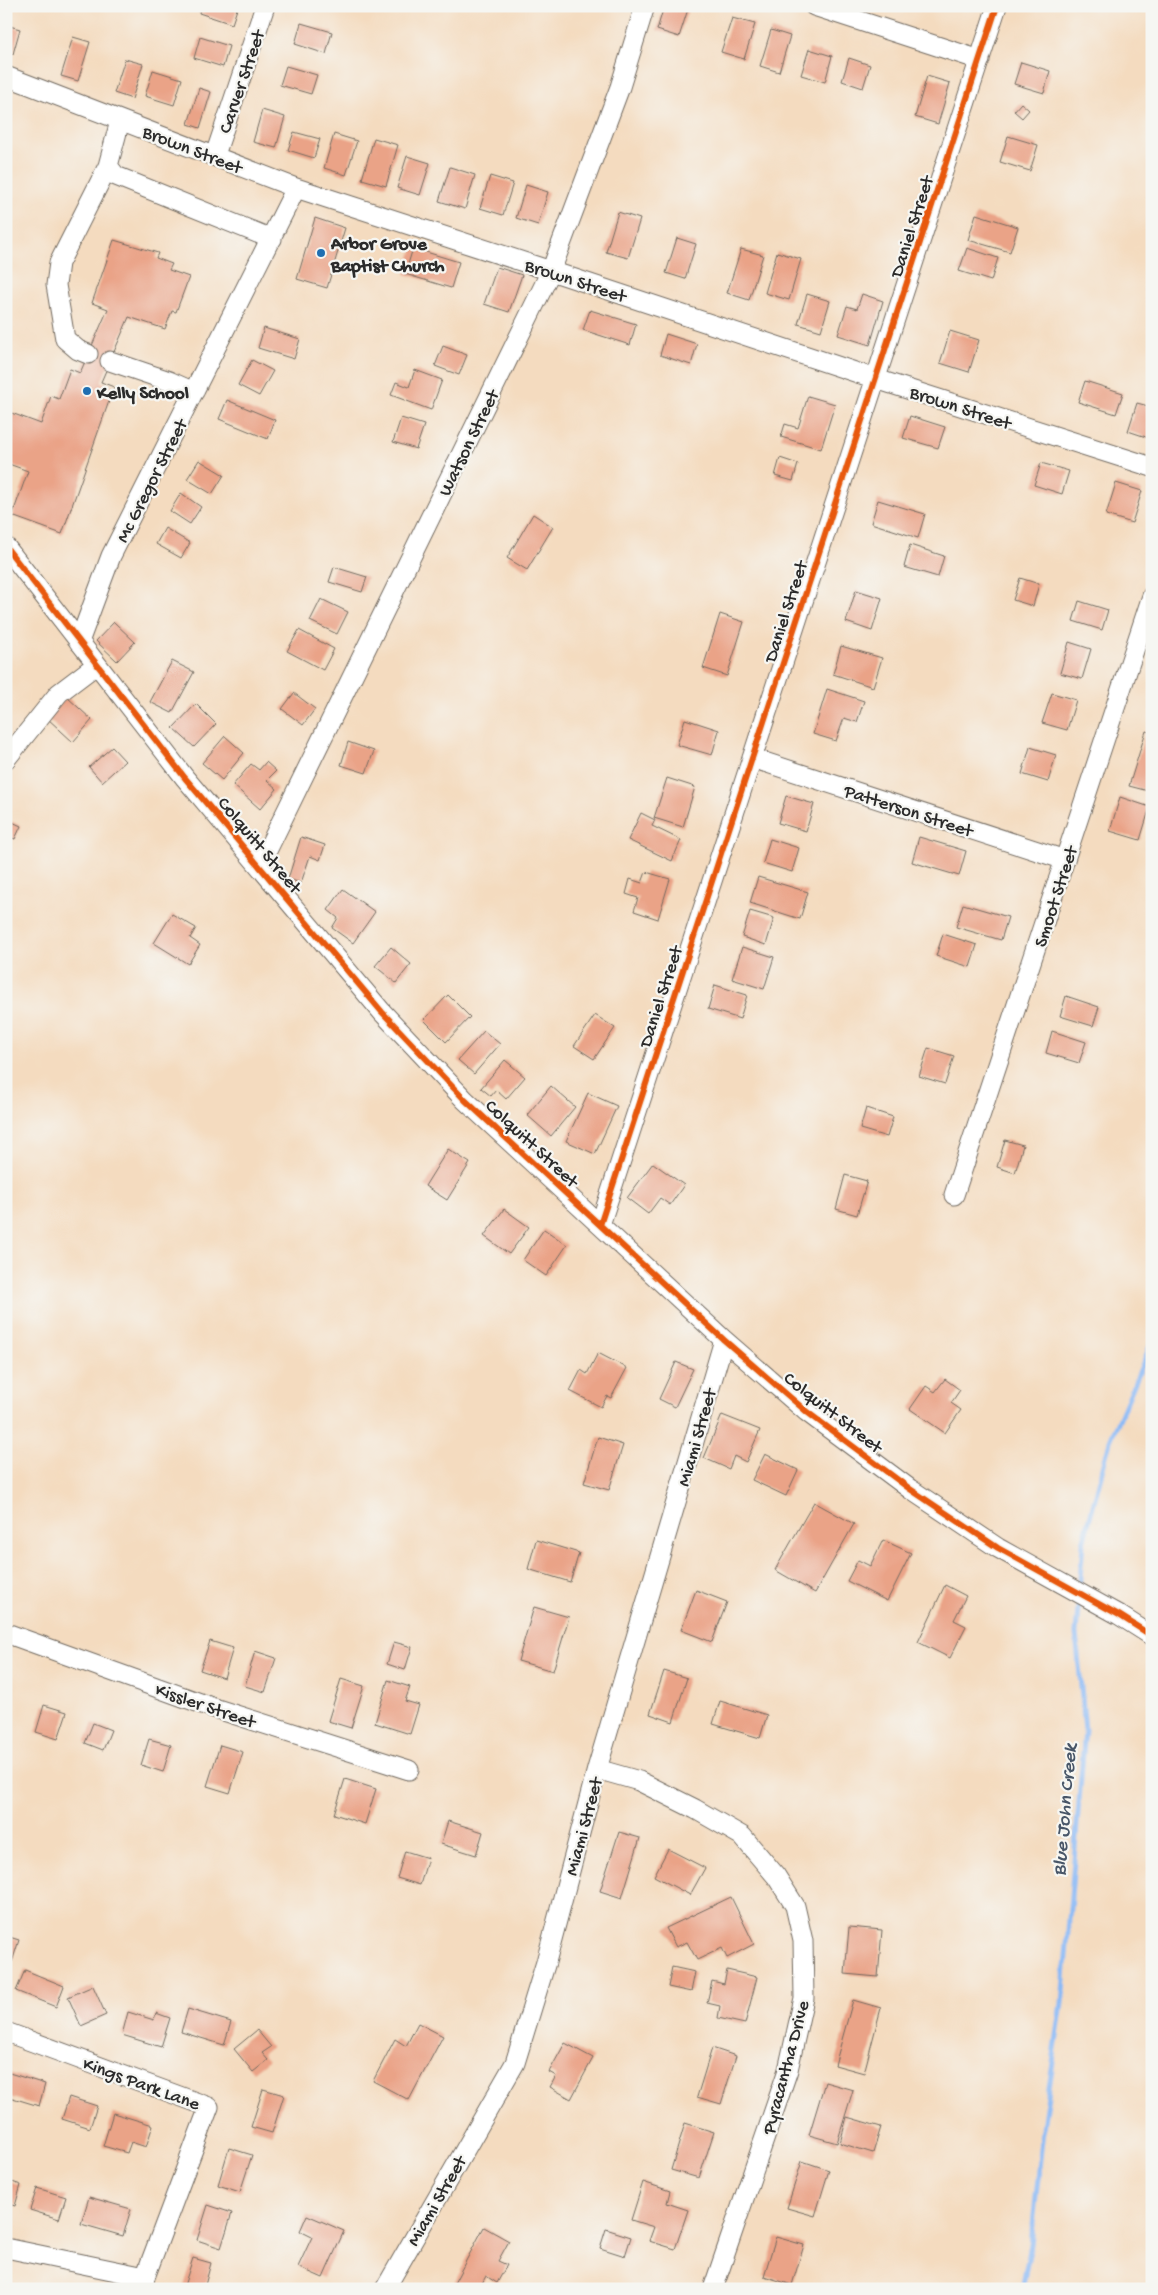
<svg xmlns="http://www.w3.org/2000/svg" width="1158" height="2295" font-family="'Gochi Hand',sans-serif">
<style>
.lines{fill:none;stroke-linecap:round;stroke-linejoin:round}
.stream{stroke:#8bbaf6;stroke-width:5}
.building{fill:#eaa387}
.minor-casing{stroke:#71695f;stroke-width:21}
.minor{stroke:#fff;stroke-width:19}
.cycleway-casing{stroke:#f6f6f2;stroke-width:9}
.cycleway{stroke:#e8590c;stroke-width:6}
.poi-dot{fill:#1f6fb2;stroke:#f6f6f2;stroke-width:2}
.labels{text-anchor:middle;stroke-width:4.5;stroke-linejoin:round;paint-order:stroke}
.street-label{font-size:19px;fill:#2b2b2b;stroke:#f6f6f2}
.poi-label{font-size:19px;font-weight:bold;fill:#2b2b2b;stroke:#f6f6f2;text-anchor:start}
.water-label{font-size:20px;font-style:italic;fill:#485668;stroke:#f6f6f2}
</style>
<rect width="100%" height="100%" fill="#f6f6f2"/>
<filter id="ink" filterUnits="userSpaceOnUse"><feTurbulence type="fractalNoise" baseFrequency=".02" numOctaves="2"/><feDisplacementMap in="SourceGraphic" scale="10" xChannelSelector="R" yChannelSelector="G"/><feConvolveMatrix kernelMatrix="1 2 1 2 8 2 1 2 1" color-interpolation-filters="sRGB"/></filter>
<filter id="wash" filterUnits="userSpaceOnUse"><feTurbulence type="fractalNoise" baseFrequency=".0096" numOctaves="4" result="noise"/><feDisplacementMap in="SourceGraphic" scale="20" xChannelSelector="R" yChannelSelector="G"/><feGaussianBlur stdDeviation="1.12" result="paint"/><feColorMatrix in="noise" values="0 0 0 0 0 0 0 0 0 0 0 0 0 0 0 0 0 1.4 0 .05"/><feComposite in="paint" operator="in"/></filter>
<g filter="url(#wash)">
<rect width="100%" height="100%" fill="#f4dbbf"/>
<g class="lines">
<path class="stream" d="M1079 1590 1083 1544 1110 1441 1152 1342
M1022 2289 1031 2244 1044 2121 1062 2003 1085 1730 1076 1633 1079 1598"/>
</g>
<g id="blocks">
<path class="building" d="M201 6H238L232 24 199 13Z
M664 6H689L679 37 657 30Z
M732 18 755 24 744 59 721 52Z
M301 23 332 32 326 54 295 44Z
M6 25 20 29 13 54 6 52Z
M771 30 790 36 779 72 760 66Z
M73 37 90 42 78 81 61 76Z
M200 37 229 46 223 67 194 58Z
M809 49 832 56 825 82 801 75Z
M849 58 870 65 863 88 842 81Z
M125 59 143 64 132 99 114 93Z
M1021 62 1050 71 1044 93 1014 84Z
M286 66 317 75 311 94 280 85Z
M153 70 182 79 174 105 145 96Z
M927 76 950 83 938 124 915 117Z
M199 88 211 92 200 128 188 124Z
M1021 103 1029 110 1022 118 1014 111Z
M262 110 285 117 276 148 253 142Z
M294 132 320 139 314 158 288 150Z
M334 134 357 141 346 175 324 168Z
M1008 136 1038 145 1030 171 1000 162Z
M374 138 398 145 386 186 362 179Z
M407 156 430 163 420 195 397 188Z
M450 167 475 175 465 209 439 201Z
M490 176 513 183 503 215 480 208Z
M526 185 548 192 538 225 516 218Z
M618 212 640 219 628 258 606 252Z
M976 214 1018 227 1010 252 968 240Z
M315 218 345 228 327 288 297 279Z
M677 238 696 244 685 279 666 273Z
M114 240 158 253 156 258 172 264 169 270 189 277 176 312 172 311 165 329 129 317 101 382 114 387 62 534 12 516 28 471 6 463V411L41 424 51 396 59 399 70 369 80 373 108 309 92 303Z
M413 248 459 262 451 288 405 274Z
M967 248 998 258 991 281 959 271Z
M741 249 763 255 749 300 727 293Z
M777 252 801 259 789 300 765 293Z
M497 267 522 275 509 312 484 304Z
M807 294 830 301 821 331 798 324Z
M862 294 883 301 870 345 838 335 847 306 857 309Z
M590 310 636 324 630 345 583 330Z
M264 328 300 339 294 359 258 348Z
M950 331 979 340 969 372 940 363Z
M666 334 697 344 691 365 660 355Z
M443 346 467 355 459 375 435 366Z
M252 360 273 371 259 396 238 385Z
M415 370 442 380 431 410 391 395 396 382 409 387Z
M1085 381 1123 393 1116 414 1078 402Z
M808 396 835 404 821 449 781 437 785 424 798 428Z
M227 400 275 420 268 439 219 419Z
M1137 403 1152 407V439L1128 431Z
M910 416 945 427 938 448 903 438Z
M401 418 424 425 416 449 393 442Z
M780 458 798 464 793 481 775 476Z
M199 460 224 475 212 494 187 479Z
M1041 463 1069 471 1062 494 1034 485Z
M1116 483 1142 491 1132 523 1106 515Z
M181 493 201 507 190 524 170 511Z
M878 500 925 514 918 538 871 523Z
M533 514 553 527 527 570 507 558Z
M165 528 190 543 181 558 156 544Z
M910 545 944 556 938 577 904 567Z
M334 567 367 577 362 592 329 582Z
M1020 578 1039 584 1033 606 1013 600Z
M856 590 882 598 872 631 846 622Z
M321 599 348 612 337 634 310 621Z
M1079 601 1108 610 1102 630 1073 621Z
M720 614 744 622 727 676 703 668Z
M114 622 135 642 117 661 96 641Z
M299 630 334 649 323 670 287 651Z
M1069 642 1091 649 1082 679 1060 673Z
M841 646 882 658 873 687 833 674Z
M172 661 194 672 172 713 150 702Z
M827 689 864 701 857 722 844 718 836 741 813 734Z
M294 693 315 709 303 725 282 709Z
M1052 693 1076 700 1067 730 1042 723Z
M67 697 92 720 73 742 47 718Z
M196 704 216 724 194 747 173 728Z
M685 719 719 730 712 755 677 745Z
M1146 731 1152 733V792L1129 786Z
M225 736 244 753 222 780 202 763Z
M348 742 374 751 366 773 341 765Z
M112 747 125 761 102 782 89 767Z
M1030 747 1056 755 1048 782 1022 774Z
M266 762 276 771 267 780 277 789 260 809 233 785 251 764 259 770Z
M667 778 695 787 683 827 654 818Z
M786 796 814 804 806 831 778 823Z
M1120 797 1150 807 1140 840 1110 831Z
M641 813 655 820 652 826 681 840 672 861 628 840Z
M6 819 21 826 15 839 6 836Z
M301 837 325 845 320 860 310 856 301 883 288 879Z
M919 837 966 851 959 876 912 862Z
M770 839 799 848 792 872 763 863Z
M646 872 670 879 658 919 634 911 638 898 626 894 630 879 642 883Z
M758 877 808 892 800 919 750 903Z
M343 889 375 912 353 943 332 928 338 918 328 910Z
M963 904 1008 917 1001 940 956 927Z
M750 911 774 918 766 945 742 937Z
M172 914 196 928 190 938 200 945 188 964 154 943Z
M943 934 977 945 970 967 936 956Z
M391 947 411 964 396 983 375 966Z
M742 947 774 957 764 989 732 979Z
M715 985 747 995 740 1019 708 1009Z
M448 995 470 1017 446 1042 424 1020Z
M1066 996 1099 1007 1093 1026 1060 1016Z
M595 1015 615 1028 594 1059 574 1046Z
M484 1031 500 1044 474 1074 458 1060Z
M1052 1031 1086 1042 1079 1063 1046 1053Z
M928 1048 954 1056 945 1084 919 1076Z
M505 1060 525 1077 506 1099 496 1090 491 1096 481 1088Z
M551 1086 575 1107 551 1136 527 1115Z
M588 1093 617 1106 595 1154 566 1141Z
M866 1108 893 1117 887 1137 860 1129Z
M1005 1140 1023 1145 1015 1173 997 1167Z
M448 1149 470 1163 447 1200 425 1186Z
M653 1163 684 1185 670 1205 660 1198 648 1214 627 1198Z
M845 1175 867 1181 857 1215 836 1209Z
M504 1209 529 1227 509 1254 484 1236Z
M544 1229 567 1245 546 1276 523 1260Z
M598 1353 627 1368 611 1398 607 1396 601 1407 570 1391 581 1370 587 1374Z
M676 1362 693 1369 675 1407 659 1399Z
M945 1379 960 1390 951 1403 961 1410 945 1433 910 1409 926 1386 935 1392Z
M722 1415 760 1430 746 1462 734 1456 729 1469 704 1458Z
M598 1437 623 1445 609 1490 584 1483Z
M765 1454 798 1470 786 1496 752 1480Z
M814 1502 854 1524 815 1593 775 1570Z
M536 1540 579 1553 570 1582 528 1569Z
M883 1540 911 1553 887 1601 847 1581 858 1560 870 1566Z
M945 1585 966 1596 954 1620 966 1626 950 1658 918 1642Z
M696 1590 727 1602 712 1642 681 1630Z
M534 1607 569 1617 553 1671 518 1661Z
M210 1641 233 1648 224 1678 200 1670Z
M394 1642 412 1647 405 1670 387 1664Z
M255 1651 276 1658 265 1692 245 1686Z
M664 1671 687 1678 673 1722 650 1714Z
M341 1679 364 1686 351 1728 328 1721Z
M388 1680 410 1687 405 1701 419 1705 410 1734 375 1723Z
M720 1701 767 1715 760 1738 713 1724Z
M44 1705 67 1712 58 1739 36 1732Z
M93 1723 111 1730 103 1750 85 1743Z
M149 1739 171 1745 163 1772 141 1765Z
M220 1745 243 1752 230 1793 207 1786Z
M345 1779 376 1789 365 1824 334 1814Z
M448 1821 483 1832 476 1855 441 1844Z
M619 1832 640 1838 622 1898 600 1891Z
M668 1849 705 1868 690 1895 654 1876Z
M405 1851 428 1858 420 1885 397 1878Z
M731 1897 754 1944 727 1958 722 1948 697 1960 687 1942 676 1947 666 1928Z
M849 1927 882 1930 878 1977 845 1974Z
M6 1936 19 1940 12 1962 6 1960Z
M672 1967 695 1972 691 1992 668 1987Z
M25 1970 64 1986 56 2007 16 1991Z
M727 1970 757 1977 745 2024 718 2018 720 2006 707 2003 712 1981 724 1984Z
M93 1986 106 2015 81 2026 68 1997Z
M853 2000 881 2008 864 2073 835 2065Z
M188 2009 231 2022 224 2045 181 2032Z
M128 2012 154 2020 156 2013 170 2018 161 2047 122 2035Z
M418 2023 443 2036 409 2100 373 2081 395 2039 406 2046Z
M257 2030 271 2047 262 2053 268 2060 253 2072 234 2049Z
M565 2043 593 2058 571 2099 550 2087 556 2076 549 2072Z
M712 2048 736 2056 721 2104 697 2097Z
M6 2072 45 2084 39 2106 6 2096Z
M825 2082 853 2090 837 2143 809 2135Z
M263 2089 284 2095 272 2133 251 2127Z
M69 2097 97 2106 90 2128 62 2119Z
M113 2113 153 2125 146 2147 131 2142 127 2153 103 2146Z
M847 2117 881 2127 873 2153 840 2143Z
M685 2123 714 2132 699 2178 671 2170Z
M229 2148 252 2155 240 2192 218 2185Z
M802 2161 829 2170 815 2216 787 2208Z
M6 2180 21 2185 15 2206 6 2203Z
M643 2182 670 2191 667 2203 688 2210 675 2249 649 2241 654 2227 631 2220Z
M37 2188 66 2197 59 2219 30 2210Z
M89 2197 131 2209 123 2236 81 2224Z
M208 2205 232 2213 221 2248 197 2240Z
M307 2215 344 2231 323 2278 298 2267 312 2237 300 2231Z
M484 2227 509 2241 498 2261 507 2265 497 2283 486 2276 479 2289H451Z
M606 2229 631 2237 625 2256 600 2248Z
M776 2237 804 2245 792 2285 764 2276Z
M193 2258 211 2263 204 2289H183Z"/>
</g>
</g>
<g filter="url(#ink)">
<use href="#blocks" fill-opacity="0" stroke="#71695f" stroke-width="1"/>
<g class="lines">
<defs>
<path id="minor" d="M814 6 980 60
M6 76 296 188 551 271 876 379 1152 467
M215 155 265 6
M108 166 116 176 272 239
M88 354 78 350 65 339 56 285 59 263 108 166 120 121
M110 361 169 381 194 392
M6 547 185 778 382 1012 465 1100 724 1340 807 1412 910 1489 998 1548 1119 1615 1152 1636
M79 642 111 556 296 188
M752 758 1065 860
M6 759 59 693 96 665
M260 865 551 271 620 87 645 6
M954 1195 1152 596
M600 1225 997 6
M6 1633 211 1707 409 1770
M597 1769 639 1781 695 1809 742 1836 776 1876 795 1906 803 1941 804 1998 788 2070 713 2289
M6 2032 209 2107 145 2277 143 2289
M6 2248 145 2277
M385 2289 515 2063 546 1962 597 1769 724 1340"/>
</defs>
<use href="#minor" class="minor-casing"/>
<use href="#minor" class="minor"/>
<defs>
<path id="cycleway" d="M6 547 185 778 382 1012 465 1100 724 1340 807 1412 910 1489 998 1548 1119 1615 1152 1636
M600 1225 997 6"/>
</defs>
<use href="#cycleway" class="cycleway-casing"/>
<use href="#cycleway" class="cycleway"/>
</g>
</g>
<g class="poi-dot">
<circle cx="321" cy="253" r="5"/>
<circle cx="87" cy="391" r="5"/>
</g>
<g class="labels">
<g class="street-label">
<text transform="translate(240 81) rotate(-71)" y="7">Carver Street</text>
<text transform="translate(193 148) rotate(21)" y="7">Brown Street</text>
<text transform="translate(910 226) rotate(-72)" y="7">Daniel Street</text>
<text transform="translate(576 279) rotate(18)" y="7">Brown Street</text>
<text transform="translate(961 406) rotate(18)" y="7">Brown Street</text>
<text transform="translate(467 442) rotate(-64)" y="7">Watson Street</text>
<text transform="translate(150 480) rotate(-63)" y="7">Mc Gregor Street</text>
<text transform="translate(784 611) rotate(-72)" y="7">Daniel Street</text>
<text transform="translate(909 809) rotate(18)" y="7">Patterson Street</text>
<text transform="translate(261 844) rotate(50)" y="7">Colquitt Street</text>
<text transform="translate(1054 896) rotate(-72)" y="7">Smoot Street</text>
<text transform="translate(659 996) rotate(-72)" y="7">Daniel Street</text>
<text transform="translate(533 1142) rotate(43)" y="7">Colquitt Street</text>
<text transform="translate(834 1411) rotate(38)" y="7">Colquitt Street</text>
<text transform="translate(695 1437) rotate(-74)" y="7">Miami Street</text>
<text transform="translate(206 1704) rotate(19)" y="7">Kissler Street</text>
<text transform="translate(582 1826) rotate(-75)" y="7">Miami Street</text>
<text transform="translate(784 2067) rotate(-75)" y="7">Pyracantha Drive</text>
<text transform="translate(142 2082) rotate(20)" y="7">Kings Park Lane</text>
<text transform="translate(435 2200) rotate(-60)" y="7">Miami Street</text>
</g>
<g class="poi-label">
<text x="331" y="249">Arbor Grove<tspan x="331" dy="22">Baptist Church</tspan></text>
<text x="97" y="398">Kelly School</text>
</g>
<g class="water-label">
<text transform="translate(1063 1810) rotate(-85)" y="7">Blue John Creek</text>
</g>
</g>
<rect width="1158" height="2295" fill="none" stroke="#f6f6f2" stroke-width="25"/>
</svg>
